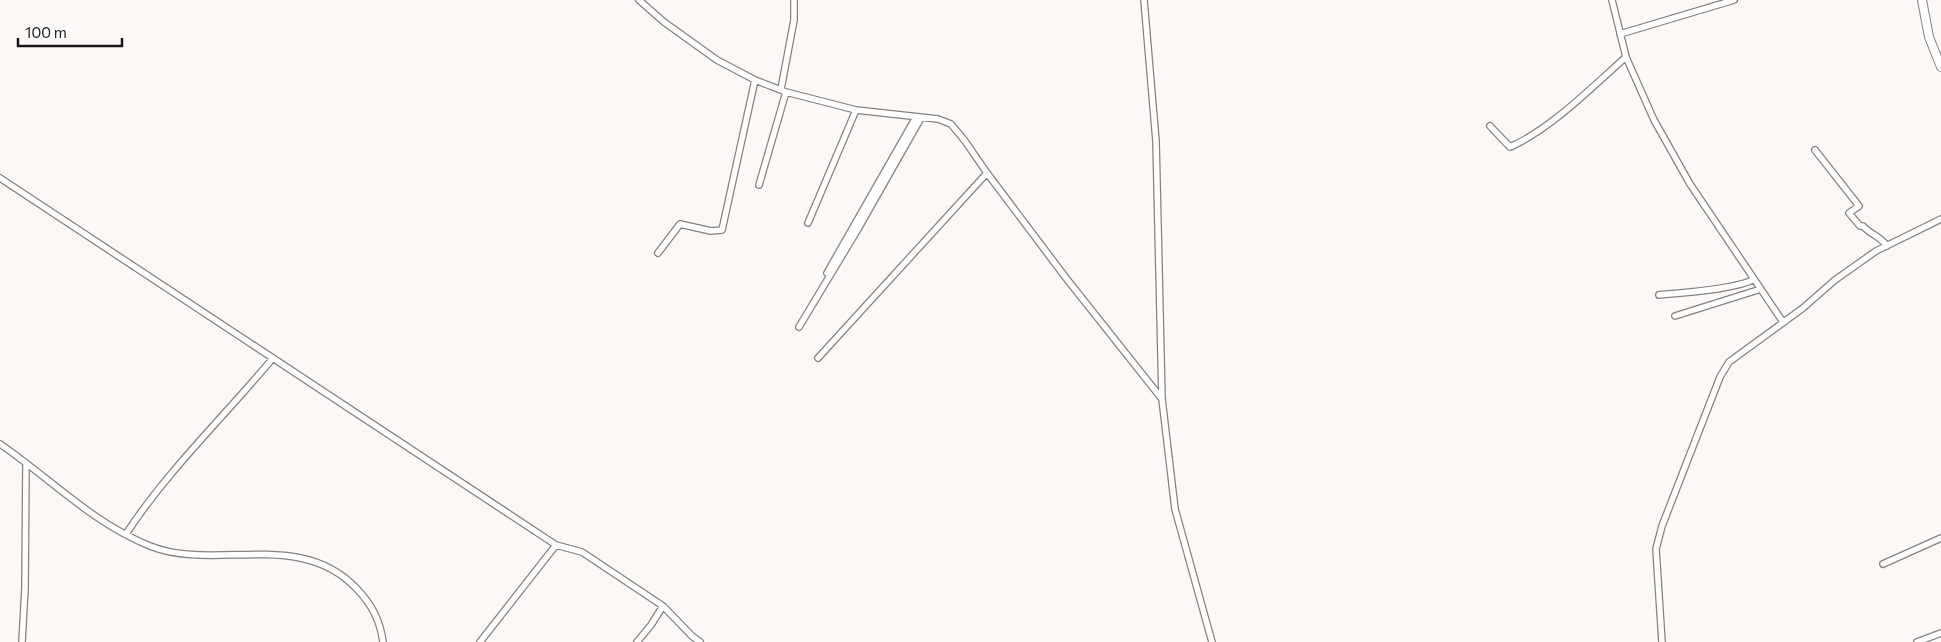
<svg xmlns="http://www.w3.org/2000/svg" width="1941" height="642" font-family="Commissioner,sans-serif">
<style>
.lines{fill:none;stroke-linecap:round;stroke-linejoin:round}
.street-casing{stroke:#858280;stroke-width:8}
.secondary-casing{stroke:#858280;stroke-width:10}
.street{stroke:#fff;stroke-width:5.5}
.secondary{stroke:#fff;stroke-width:8}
</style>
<rect width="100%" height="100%" fill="#fbf8f6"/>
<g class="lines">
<defs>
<path id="street" d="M639 0 664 22 717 60 755 80 786 92 856 110 938 119 951 124 965 141 987 173 1066 278 1162 399
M1144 0 1156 141 1162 399 1175 509 1212 642
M1612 0 1626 57 1654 120 1690 184 1783 322
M1620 34 1734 0
M781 89 794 20V0
M1490 126 1510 147C1551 129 1592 87 1626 57
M1815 150 1859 206 1849 213 1860 226H1863C1871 235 1880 236 1887 246
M0 178 556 545 582 552 663 606 692 636 700 642
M759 185 786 92
M808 223 856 110
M658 253 680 224 711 231 722 230 755 80
M827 273 916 117
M1659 295C1679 293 1739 289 1754 279
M1675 316 1761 289
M799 327 858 229 921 118
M818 358 987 173
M0 444C51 479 91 522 150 546 215 572 300 528 357 589 372 605 380 620 383 642
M126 534C167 471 224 417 273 358
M1883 564 1941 538
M22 642 25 588 26 464
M480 642 556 545
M637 642 651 625 663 606
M1662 642 1656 549 1662 526 1720 377 1729 362 1803 308 1835 280 1876 251 1941 219
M1917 642 1941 633"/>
<path id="secondary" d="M1922 0 1929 37 1941 67"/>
</defs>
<use href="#street" class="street-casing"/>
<use href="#secondary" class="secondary-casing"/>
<use href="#street" class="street"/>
<use href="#secondary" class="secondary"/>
</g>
<path d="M18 38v8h104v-8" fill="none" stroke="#181716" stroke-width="2.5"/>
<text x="25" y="38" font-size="15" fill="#181716" stroke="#ffffff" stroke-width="4" paint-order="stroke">100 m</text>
</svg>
